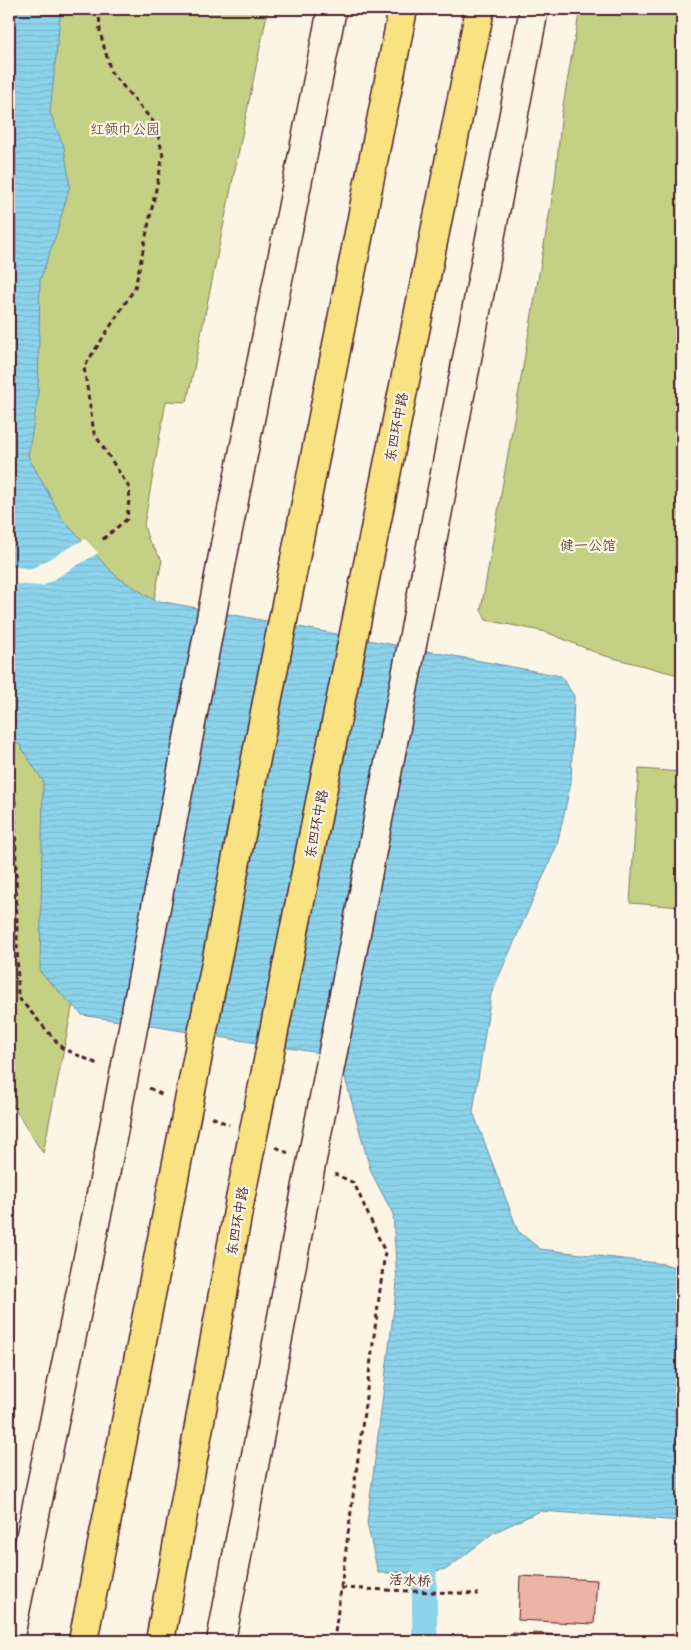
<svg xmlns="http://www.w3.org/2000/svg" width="691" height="1650" font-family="Mali,'LXGW WenKai TC',sans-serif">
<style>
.park{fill:#c4d185;stroke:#877858}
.water{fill:url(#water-rules);stroke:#718c9f}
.pier{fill:#fcf5e5}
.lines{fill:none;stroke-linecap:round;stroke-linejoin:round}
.canal{stroke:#8bd4ec;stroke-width:25}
.building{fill:#ecb3a6;stroke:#4a1f2b}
.minor-casing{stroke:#4a1f2b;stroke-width:31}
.highway-casing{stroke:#4a1f2b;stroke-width:31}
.path{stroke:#4a1f2b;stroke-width:3;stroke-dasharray:5 4;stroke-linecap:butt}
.minor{stroke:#fcf5e5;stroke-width:28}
.highway{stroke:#f8e281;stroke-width:28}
.minor-bridge-casing{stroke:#4a1f2b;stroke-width:31;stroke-linecap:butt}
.highway-bridge-casing{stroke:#4a1f2b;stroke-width:31;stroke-linecap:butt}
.minor-bridge{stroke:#fcf5e5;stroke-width:28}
.highway-bridge{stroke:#f8e281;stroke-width:28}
.labels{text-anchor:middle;stroke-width:4.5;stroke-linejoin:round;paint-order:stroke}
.park-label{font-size:14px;fill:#684c42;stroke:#fcf5e5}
.street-label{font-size:14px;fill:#4a1f2b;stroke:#fcf5e5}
</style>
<defs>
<pattern id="water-rules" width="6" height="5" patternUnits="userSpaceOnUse" patternTransform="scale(1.25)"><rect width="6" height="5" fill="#8bd4ec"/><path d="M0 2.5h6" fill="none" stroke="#79b6cb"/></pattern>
</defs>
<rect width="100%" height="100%" fill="#fcf5e5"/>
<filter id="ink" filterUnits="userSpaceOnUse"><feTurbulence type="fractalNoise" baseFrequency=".02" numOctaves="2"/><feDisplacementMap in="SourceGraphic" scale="10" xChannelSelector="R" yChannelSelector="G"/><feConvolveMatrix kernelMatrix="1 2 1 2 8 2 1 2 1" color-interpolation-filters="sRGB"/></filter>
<g filter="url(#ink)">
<path class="park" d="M9 9H268L187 402 166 401 144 525 148 539 162 560 43 1153 9 1100Z
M580 9H682V676L602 655 546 632 486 620 481 610 555 181 562 111Z
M639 769 682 772V907L630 903Z"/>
<path class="water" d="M9 9H61L50 112 64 147 70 185 57 232 40 280 38 396 28 456 63 520 116 576 154 600 561 676 574 696 571 783 557 845 491 994 473 1112 518 1231 540 1249 665 1264 682 1270V1521L540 1511 493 1533 447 1569 424 1573H378L367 1523 397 1283 393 1214 371 1172 339 1056 82 1015 40 972 43 781 19 744 9 743Z"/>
<path class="pier" d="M85 539 98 553 43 586 9 584V566L31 569Z"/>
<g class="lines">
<path class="canal" d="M424 1573 425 1641"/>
</g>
<path class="building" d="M520 1576 597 1580 594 1624 518 1620Z
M513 1633 524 1634 523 1641H512Z
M533 1633 586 1637V1641H532Z"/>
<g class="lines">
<defs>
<path id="minor" d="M225 545 332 9
M424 583 534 9
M9 1641 105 1175
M221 1641 301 1216"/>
<path id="highway" d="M295 559 403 9
M367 569 480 9
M83 1641 172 1188
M160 1641 240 1200"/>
</defs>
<use href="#minor" class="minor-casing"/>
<use href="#highway" class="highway-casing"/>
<path class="path" d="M99 9 100 32 111 72 156 125 163 156 135 288 84 367 94 433 130 489 127 519 102 540
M9 793 15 802 18 997 62 1048 100 1065
M149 1088 163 1095
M212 1117 229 1125
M276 1147 288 1153
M341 1588 478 1594
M334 1641 385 1252 354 1183 335 1174"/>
<use href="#minor" class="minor"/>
<use href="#highway" class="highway"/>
<defs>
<path id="minor-bridge" d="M105 1175 225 545
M301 1216 424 583"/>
<path id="highway-bridge" d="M172 1188 295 559
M240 1200 367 569"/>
</defs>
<use href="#minor-bridge" class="minor-bridge-casing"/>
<use href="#highway-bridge" class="highway-bridge-casing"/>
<use href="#minor-bridge" class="minor-bridge"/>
<use href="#highway-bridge" class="highway-bridge"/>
</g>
</g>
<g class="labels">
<g class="park-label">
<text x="125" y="134">红领巾公园</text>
<text x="588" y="550">健一公馆</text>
</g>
<g class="street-label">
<text transform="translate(396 427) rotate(-79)" y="5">东四环中路</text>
<text transform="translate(316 824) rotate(-79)" y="5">东四环中路</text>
<text transform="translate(237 1221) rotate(-80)" y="5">东四环中路</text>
<text transform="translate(410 1580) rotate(3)" y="5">活水桥</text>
</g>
</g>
<rect width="691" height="1650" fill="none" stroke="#fcf5e5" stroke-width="30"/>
<rect x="15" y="15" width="661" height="1620" fill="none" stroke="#4a1f2b" stroke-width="2" filter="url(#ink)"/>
</svg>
